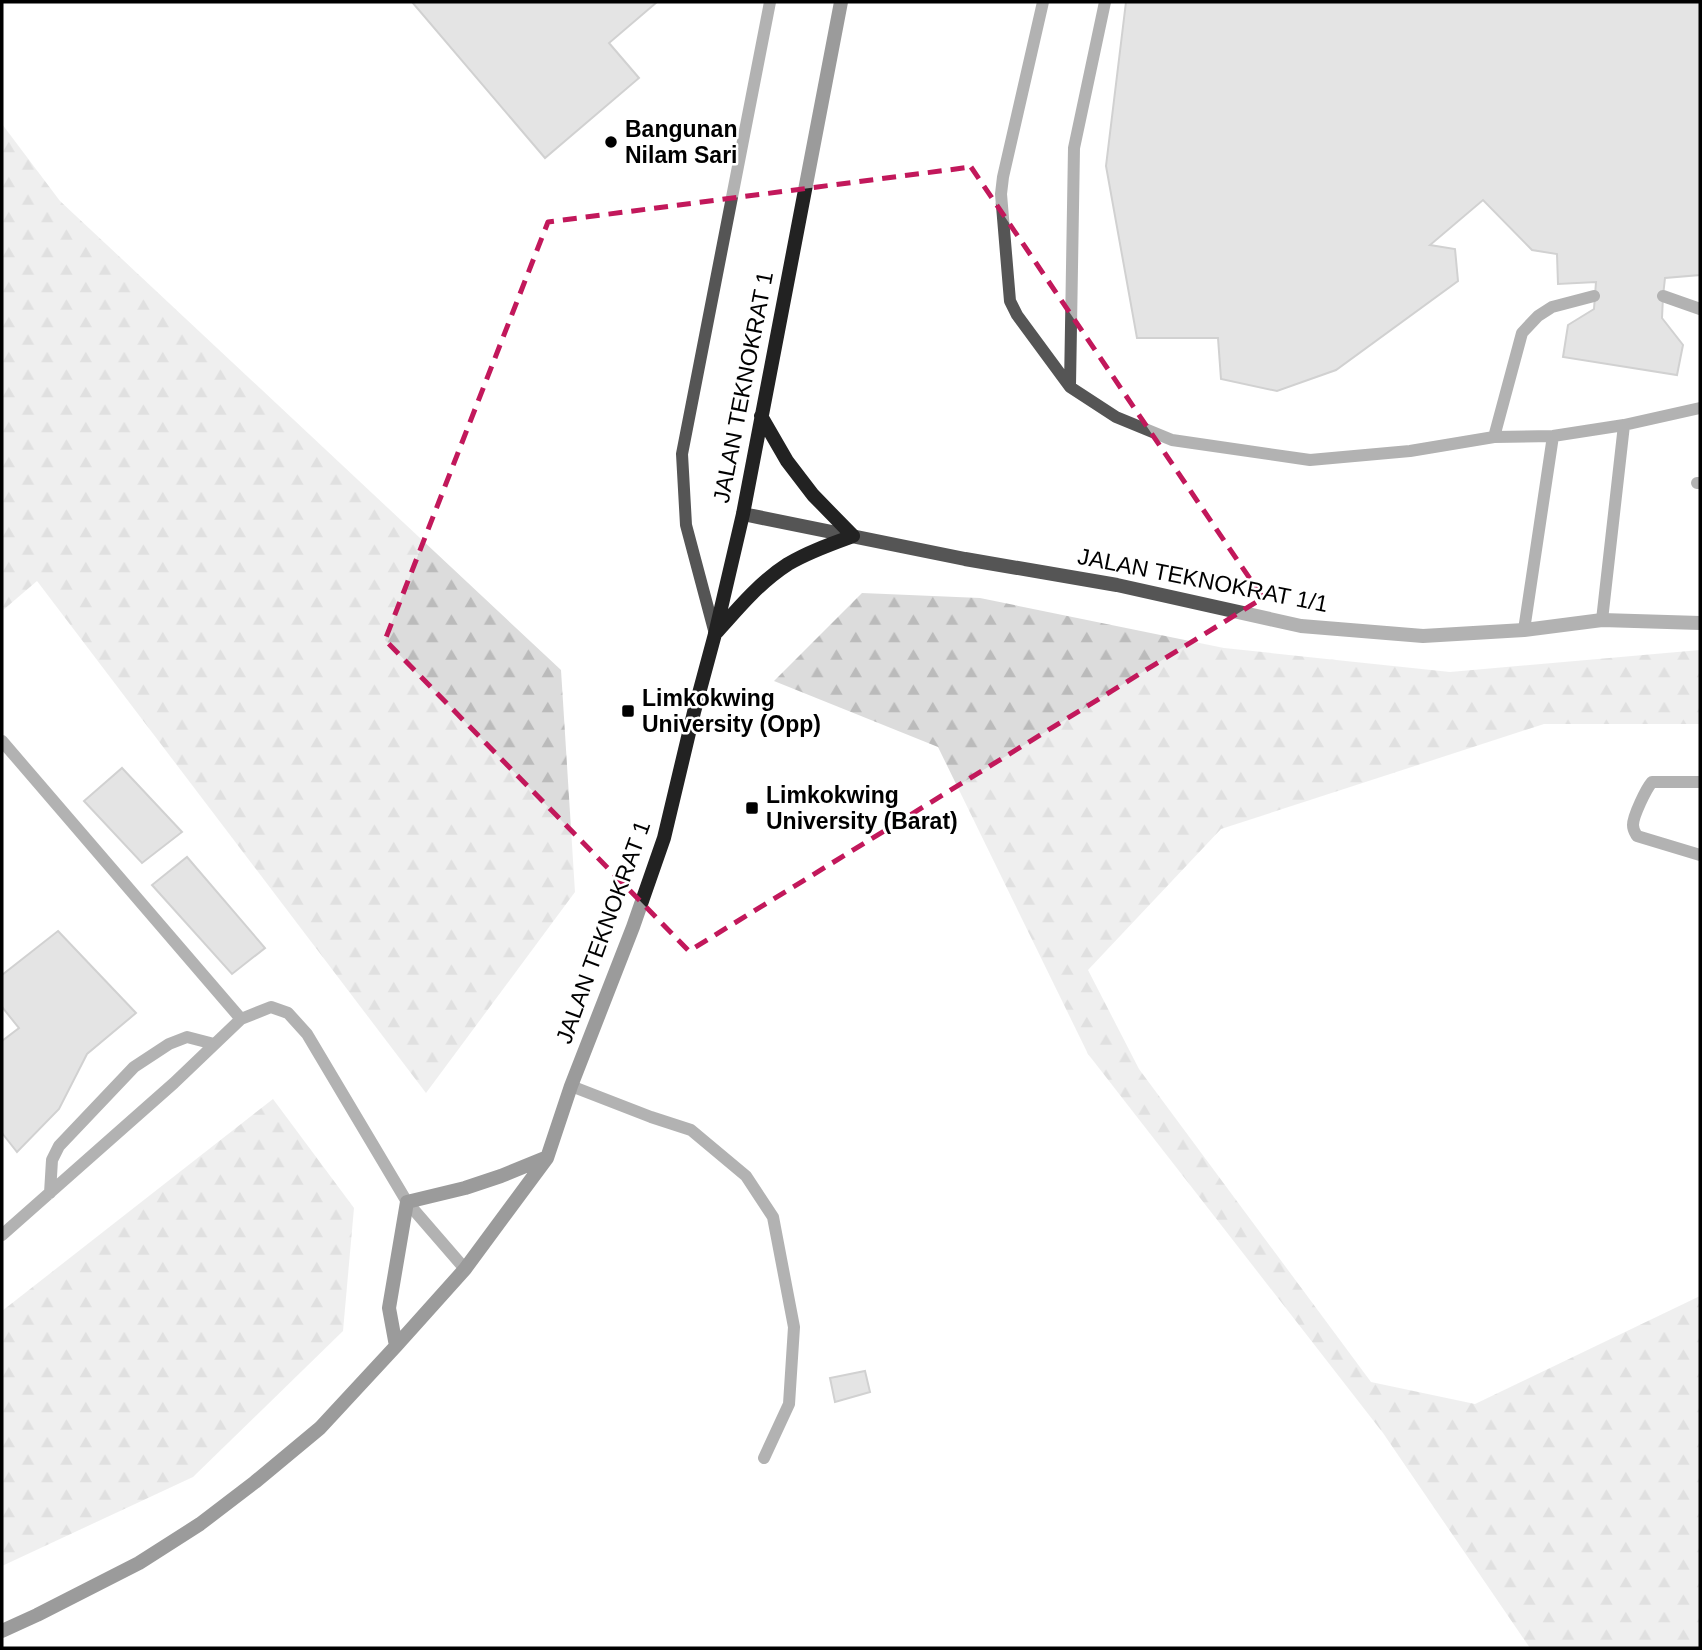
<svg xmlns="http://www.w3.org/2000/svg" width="1702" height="1650" font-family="Helvetica,sans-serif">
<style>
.forest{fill:url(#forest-firs)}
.building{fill:#c4c4c4;stroke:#999;stroke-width:2}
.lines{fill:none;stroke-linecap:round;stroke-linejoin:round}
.service{stroke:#555;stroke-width:12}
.minor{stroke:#555;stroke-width:14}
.secondary{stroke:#222;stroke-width:14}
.marked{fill:none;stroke:#c2185b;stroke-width:5;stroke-dasharray:14 9;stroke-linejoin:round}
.poi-dot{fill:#000;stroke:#fff;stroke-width:2.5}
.labels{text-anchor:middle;stroke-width:5;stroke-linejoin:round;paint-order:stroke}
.poi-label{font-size:23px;font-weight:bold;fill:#000;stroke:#fff;text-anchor:start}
.street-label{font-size:23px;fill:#000;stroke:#fff}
</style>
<defs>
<pattern id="forest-firs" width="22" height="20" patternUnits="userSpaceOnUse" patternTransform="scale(1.75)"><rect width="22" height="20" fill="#dcdcdc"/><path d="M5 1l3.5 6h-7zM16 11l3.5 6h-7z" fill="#bbb"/></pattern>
</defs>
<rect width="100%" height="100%" fill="#fff"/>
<path class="forest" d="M2 124 60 201 561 670 575 892 426 1093 37 581 2 611Z
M862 593 980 598 1224 648 1450 672 1700 650V724H1544L1221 829 1088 970 1139 1069 1371 1382 1475 1404 1700 1296V1648H1530L1383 1433 1088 1054 938 747 774 681Z
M273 1099 354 1208 343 1331 193 1477 2 1566V1311Z"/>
<path class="building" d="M412 2H657L609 43 639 78 545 158Z
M1126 2H1700V275L1665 278 1663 296 1662 318 1683 345 1677 375 1563 357 1568 325 1594 309 1596 282 1558 284 1557 254 1532 250 1483 200 1430 245 1455 249 1458 281 1336 370 1277 391 1221 379 1218 338H1137L1106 166Z
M122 768 182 832 142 863 84 801Z
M187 857 265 948 232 974 152 885Z
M58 931 136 1013 87 1054 59 1109 17 1152 2 1133V1041L19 1028 2 1007V975Z
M865 1371 870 1392 835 1402 830 1378Z"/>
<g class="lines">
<path class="service" d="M1043 2 1003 177 1001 194 1010 301 1017 315 1070 387 1116 417 1172 440 1310 460 1410 451 1494 437 1553 436 1624 425 1700 408
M1663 296 1700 309
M1070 386 1074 148 1105 2
M1494 437 1522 333 1538 316 1552 307 1594 296
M1697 483H1700
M1602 620 1624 425
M1524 630 1553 436
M715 634 686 525 682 454 770 2
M2 741 241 1019
M1700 782H1652C1646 789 1633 816 1633 825 1633 830 1634 831 1637 836L1700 855
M571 1086 651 1117 691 1130 746 1176 773 1217 794 1327 789 1404 764 1458
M50 1193 52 1160 59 1146 134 1067 169 1044 187 1037 214 1044
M2 1235 174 1083 241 1019 271 1007 288 1013 307 1034 407 1202 465 1269"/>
<path class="minor" d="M743 514 965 559 1117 585 1301 626 1423 636 1524 630 1602 620 1700 623"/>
<path class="secondary" d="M717 632C739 607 760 582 788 564 808 552 831 544 853 536L813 495 787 461 761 416
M396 1346 389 1308 407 1202 465 1188 501 1176 545 1158
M2 1631 37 1615 139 1563 200 1524 255 1482 320 1428 396 1346 465 1269 547 1158 571 1086 633 927 664 838 694 712 715 634 743 514 841 2"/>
</g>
<path d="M0 0H1702V1650H0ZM971 167 1263 598 689 951 385 640 548 222Z" fill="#fff" fill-opacity=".55" fill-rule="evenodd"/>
<path class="marked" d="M971 167 1263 598 689 951 385 640 548 222Z"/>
<g class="poi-dot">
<circle cx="611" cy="142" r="7"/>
<rect x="621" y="704" width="14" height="14" rx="3.5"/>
<rect x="745" y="801" width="14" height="14" rx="3.5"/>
</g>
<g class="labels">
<g class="poi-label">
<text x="625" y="137">Bangunan<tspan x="625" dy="26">Nilam Sari</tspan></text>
<text x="642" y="706">Limkokwing<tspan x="642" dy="26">University (Opp)</tspan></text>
<text x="766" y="803">Limkokwing<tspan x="766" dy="26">University (Barat)</tspan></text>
</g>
<g class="street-label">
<text transform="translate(743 387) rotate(-79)" y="8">JALAN TEKNOKRAT 1</text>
<text transform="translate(1203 580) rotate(11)" y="8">JALAN TEKNOKRAT 1/1</text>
<text transform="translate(603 932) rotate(-70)" y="8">JALAN TEKNOKRAT 1</text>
</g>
</g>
<rect width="1702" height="1650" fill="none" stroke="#000000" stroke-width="7"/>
</svg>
